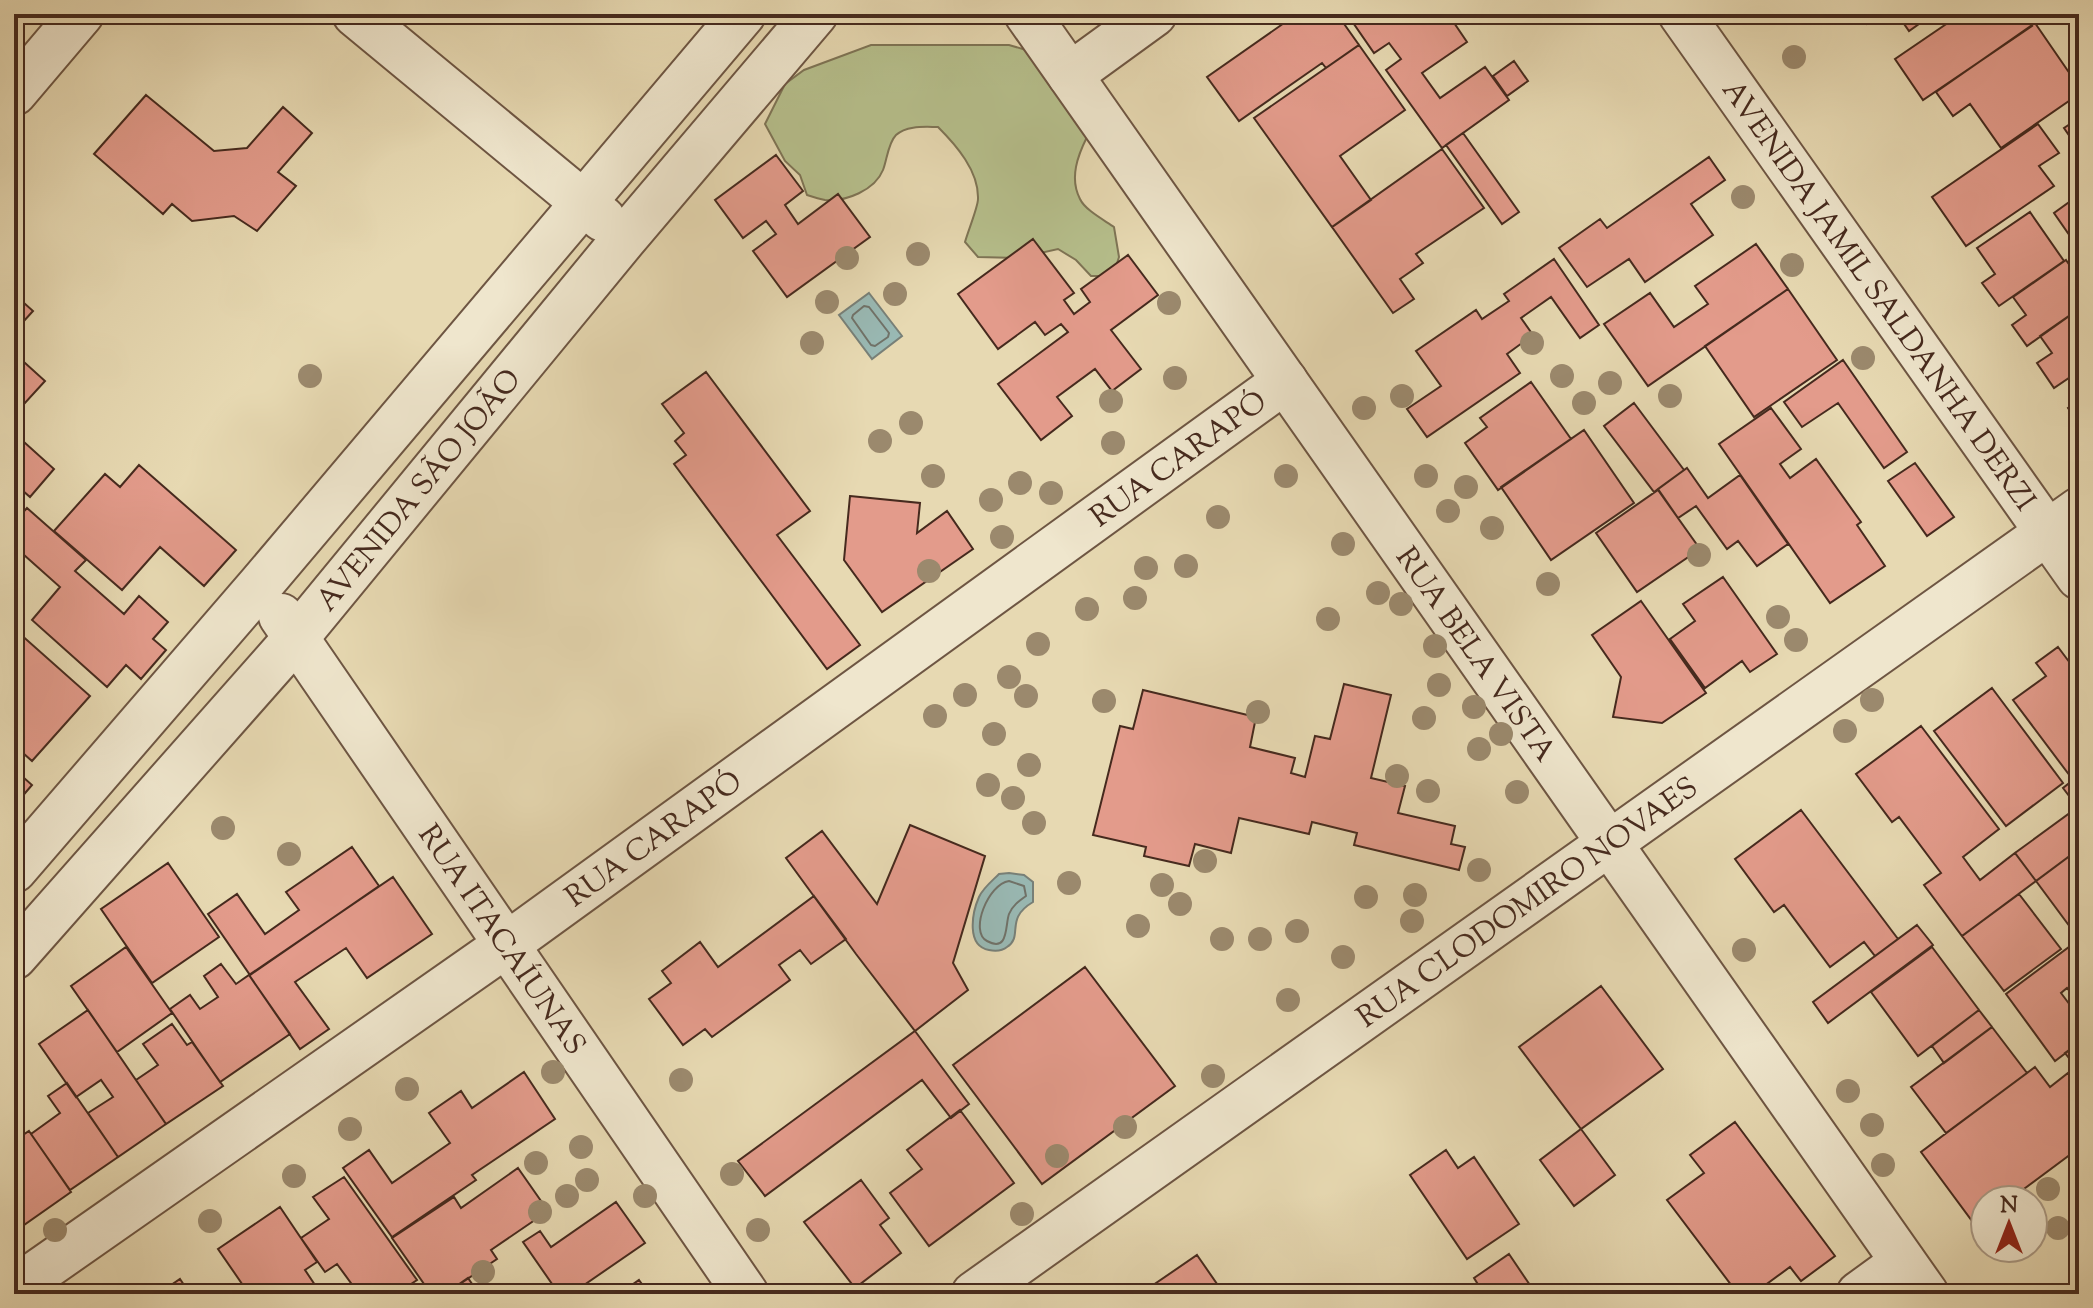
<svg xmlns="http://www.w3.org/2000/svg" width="2093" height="1308" font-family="'Sorts Mill Goudy',serif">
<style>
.green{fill:#b6bf8c;stroke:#7e7455;stroke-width:2}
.water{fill:#99b9b4;stroke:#788078;stroke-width:2}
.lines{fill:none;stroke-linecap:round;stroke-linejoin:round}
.shore{stroke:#707269;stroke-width:2}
.building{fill:#e39b8b;stroke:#462a1e;stroke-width:2}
.minor-casing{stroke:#6e5643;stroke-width:48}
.minor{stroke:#efe6cd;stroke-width:44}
.tree{fill:#9b896d}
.labels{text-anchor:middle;stroke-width:6;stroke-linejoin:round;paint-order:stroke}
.street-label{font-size:30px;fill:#462a1e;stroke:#efe6cd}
</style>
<rect width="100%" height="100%" fill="#e7d9b2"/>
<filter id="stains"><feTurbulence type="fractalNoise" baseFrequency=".0025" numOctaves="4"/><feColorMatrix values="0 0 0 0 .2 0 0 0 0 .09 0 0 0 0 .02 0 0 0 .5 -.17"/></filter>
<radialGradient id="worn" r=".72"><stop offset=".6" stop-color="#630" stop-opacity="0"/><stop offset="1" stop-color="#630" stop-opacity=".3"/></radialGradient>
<path class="green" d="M871 45H1009L1033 52 1087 137C1078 155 1069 178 1080 199 1085 210 1104 220 1114 227L1119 257 1113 276H1091L1076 260 1058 249 1018 258 978 257 965 242C968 231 978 207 978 199 979 171 956 145 938 127 925 127 907 125 896 135 888 143 887 160 883 170 875 190 846 202 825 200 819 199 813 197 807 195L800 175 785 161 765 124 785 84 804 70Z"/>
<path class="water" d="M869 293 902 336 872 359 839 315Z
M1009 873 1024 875 1033 882V902C1004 919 1024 936 1007 947 1002 951 994 951 989 950 966 946 972 913 979 897 983 888 992 881 999 874Z"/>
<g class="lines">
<path class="shore" d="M864 306 869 307 889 333 888 337 875 346 871 345 852 318 853 315Z
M1009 881 1024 886 1026 896C1019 901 1012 906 1009 914 1005 925 1009 953 987 941 969 932 988 884 1009 881Z"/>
</g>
<path class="building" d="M1297 14H1337L1359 45 1326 68 1322 63 1239 121 1207 77Z
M1347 14H1448L1467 42 1422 73 1440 98 1485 67 1509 100 1442 148 1386 70 1401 59 1389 43 1374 53Z
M1860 14H1882L1867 24Z
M1907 14H1933L1909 31 1900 18Z
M1961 14H2024L2032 26 1923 100 1895 59Z
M2035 23 2079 87V94L2001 148 1970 104 1953 116 1936 92Z
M1359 45 1405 110 1340 156 1371 200 1332 227 1254 118Z
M1514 61 1528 81 1507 96 1493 76Z
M146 95 214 151 247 148 283 107 312 133 278 172 296 186 257 231 234 216 192 221 172 204 163 214 94 154Z
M2079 118V150L2064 128Z
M2038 124 2059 153 2039 166 2054 186 1966 246 1932 197Z
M1463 133 1519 212 1502 224 1446 145Z
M1442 149 1484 208 1416 254 1423 263 1400 279 1414 299 1393 313 1332 227Z
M776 155 803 191 785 205 798 224 838 194 870 237 787 297 753 251 776 234 766 221 743 238 715 200Z
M1709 157 1725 180 1691 204 1713 235 1645 282 1629 259 1587 287 1559 248 1600 219 1607 228Z
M2079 195V249L2054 213Z
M2030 212 2064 261 1999 306 1982 283 1995 274 1977 248Z
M1033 239 1074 293 1064 300 1074 314 1090 302 1081 289 1128 255 1158 295 1111 330 1141 369 1112 391 1095 369 1057 397 1072 416 1041 440 998 384 1068 332 1061 324 1045 335 1035 322 998 349 958 294Z
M1756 244 1788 289 1648 386 1604 324 1650 293 1674 327 1708 304 1695 286Z
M1554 259 1599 325 1580 338 1551 297 1521 318 1533 335 1507 354 1520 373 1427 437 1407 409 1441 386 1416 351 1476 310 1482 319 1509 301 1504 294Z
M2066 260 2079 279V309L2027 346 2012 325 2026 315 2013 297Z
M1788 289 1837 360 1754 417 1705 346Z
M14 294 33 311 14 332Z
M2079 309V371L2054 388 2037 363 2052 353 2040 336Z
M14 353 45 381 14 415Z
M1843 360 1907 452 1884 468 1838 403 1802 427 1784 402Z
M2079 371V392L2069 378Z
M706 372 810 511 777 535 860 645 827 669 674 464 686 455 675 441 684 433 662 404Z
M1531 382 1571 439 1498 490 1465 443 1487 427 1480 418Z
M2079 400V424L2068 408Z
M1634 403 1684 470 1654 492 1604 426Z
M1771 408 1801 449 1780 464 1790 478 1816 459 1861 522 1857 525 1885 566 1830 603 1719 444Z
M1584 430 1634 503 1551 560 1501 487Z
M14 433 54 469 30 497 14 483Z
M1915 463 1954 517 1927 536 1888 481Z
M139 465 236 550 204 586 160 547 122 590 54 531 105 474 120 487Z
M1687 468 1708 498 1740 475 1788 544 1757 566 1738 541 1727 549 1696 506 1678 518 1658 489Z
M1658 490 1700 549 1637 592 1596 533Z
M850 496 920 503 917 533 947 511 973 549 882 612 844 560Z
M27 508 86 560 75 571 124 614 139 596 168 622 153 639 166 650 141 679 126 665 107 687 32 620 60 587 14 546V522Z
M1723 577 1777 654 1750 672 1742 661 1705 688 1670 639 1695 621 1683 604Z
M1641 601 1706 693 1662 723 1613 717 1621 677 1592 635Z
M19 633 90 696 32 761 14 745V638Z
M2058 647 2079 675V809L2063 788 2073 780 2013 700 2046 676 2036 663Z
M1344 684 1391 695 1371 778 1405 786 1398 813 1455 826 1451 844 1465 847 1459 870 1354 845 1357 833 1312 822 1309 834 1239 818 1231 853 1195 844 1189 866 1144 856 1146 847 1093 835 1120 726 1133 729 1143 690 1256 717 1250 747 1295 758 1291 773 1305 777 1315 736 1330 739Z
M1992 688 2063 783 2006 826 1934 731Z
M1921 726 1999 829 1963 857 1980 880 2015 853 2036 881 1962 936 1924 885 1941 873 1899 817 1892 822 1856 774Z
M14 769 32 785 14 806Z
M2078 807 2079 849 2036 881 2015 853Z
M1801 810 1898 939 1875 956 1864 942 1830 967 1784 905 1774 912 1735 859Z
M910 825 985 856 953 963 968 990 915 1031 856 954 786 858 822 831 877 904Z
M352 847 379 886 250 975 208 914 237 894 265 934 299 910 286 892Z
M2079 849V939L2036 881Z
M168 863 219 937 152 983 101 909Z
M393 877 432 934 367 978 346 948 295 982 329 1029 300 1049 249 975Z
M2019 894 2061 949 2004 991 1962 936Z
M814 896 846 939 811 964 800 950 779 965 790 980 712 1037 705 1029 683 1045 649 999 671 983 662 971 700 942 718 967Z
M1917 925 1933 945 1828 1023 1813 1002Z
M2077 941 2079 944V1001L2078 1002 2067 988 2061 993 2079 1017V1043L2055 1061 2006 994Z
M126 947 172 1013 117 1052 71 986Z
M1932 947 1979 1010 1918 1056 1871 992Z
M221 964 236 984 249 975 290 1034 220 1082 170 1009 190 995 200 1009 218 997 204 976Z
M1085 967 1175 1086 1042 1184 953 1065Z
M1601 986 1663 1069 1581 1129 1519 1047Z
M88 1010 166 1124 118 1157 88 1113 113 1097 101 1080 76 1097 39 1044Z
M1979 1010 1992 1027 1944 1063 1932 1046Z
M172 1024 187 1045 192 1042 223 1086 166 1124 136 1080 158 1065 143 1044Z
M1992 1027 2027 1073 1946 1133 1911 1087Z
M915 1031 969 1104 951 1118 922 1080 765 1196 738 1161Z
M2079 1043V1071L2065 1053Z
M2035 1067 2050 1087 2068 1073 2079 1088V1148L2009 1200H1985V1218L1975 1225 1921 1152Z
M524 1072 555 1119 472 1175 476 1180 392 1237 343 1168 369 1150 392 1183 450 1143 429 1113 461 1091 472 1108Z
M67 1083 118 1157 70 1190 31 1134 60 1113 48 1096Z
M960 1110 1014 1183 929 1246 890 1193 922 1169 907 1150Z
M1735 1122 1835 1256 1801 1281 1790 1267 1753 1294H1738L1667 1200 1704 1173 1690 1155Z
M1581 1129 1615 1175 1574 1206 1540 1160Z
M29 1131 71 1192 14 1232V1141Z
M1446 1150 1458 1168 1474 1157 1519 1224 1467 1259 1410 1175Z
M518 1168 548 1211 491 1250 497 1259 445 1294H431L392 1238 454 1197 461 1208Z
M344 1177 417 1280 396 1294H359L337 1264 325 1272 301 1238 329 1219 313 1197Z
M861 1180 889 1218 880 1225 901 1253 855 1288 804 1222Z
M616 1202 645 1243 571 1294H559L523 1242 540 1231 551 1247Z
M280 1207 317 1262 305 1270 321 1294H249L218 1249Z
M1509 1254 1536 1294H1484L1474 1278Z
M1197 1255 1224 1294H1140Z
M468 1278 479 1294H445Z
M180 1279 190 1294H158Z
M639 1280 649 1294H619Z"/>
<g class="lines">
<defs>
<g id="minor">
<path d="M355 14 603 219"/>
<path id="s1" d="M1027 14 1926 1294"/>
<path id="s2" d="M1681 14 2079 577"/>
<path d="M1070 75 1154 14"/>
<path d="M14 93 81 14"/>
<path id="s3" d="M281 616 746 1294"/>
<path d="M14 870 261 584 743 14"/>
<path id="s4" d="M14 957 295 639 624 239 815 14"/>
<path id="s5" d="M14 1289 506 945 1285 381"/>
<path id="s6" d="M974 1294 2079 510"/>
<path d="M1859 1294 1903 1262"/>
</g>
</defs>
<use href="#minor" class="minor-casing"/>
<use href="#minor" class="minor"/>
</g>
<g class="tree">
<circle cx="1794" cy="57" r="12"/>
<circle cx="1743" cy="197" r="12"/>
<circle cx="918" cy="254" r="12"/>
<circle cx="847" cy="258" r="12"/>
<circle cx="1792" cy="265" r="12"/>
<circle cx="895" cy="294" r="12"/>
<circle cx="827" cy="302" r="12"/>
<circle cx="1169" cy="303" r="12"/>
<circle cx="812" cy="343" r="12"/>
<circle cx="1532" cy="343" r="12"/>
<circle cx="1863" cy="358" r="12"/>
<circle cx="310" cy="376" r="12"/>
<circle cx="1562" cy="376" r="12"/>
<circle cx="1175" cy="378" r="12"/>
<circle cx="1610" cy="383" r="12"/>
<circle cx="1402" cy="396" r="12"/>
<circle cx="1670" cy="396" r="12"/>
<circle cx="1111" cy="401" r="12"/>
<circle cx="1584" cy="403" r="12"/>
<circle cx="1364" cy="408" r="12"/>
<circle cx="911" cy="423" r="12"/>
<circle cx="880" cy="441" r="12"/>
<circle cx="1113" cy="443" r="12"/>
<circle cx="933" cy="476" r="12"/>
<circle cx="1286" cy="476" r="12"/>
<circle cx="1426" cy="476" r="12"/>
<circle cx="1020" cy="483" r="12"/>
<circle cx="1466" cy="487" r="12"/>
<circle cx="1051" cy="493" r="12"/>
<circle cx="991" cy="500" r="12"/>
<circle cx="1448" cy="511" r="12"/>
<circle cx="1218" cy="517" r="12"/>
<circle cx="1492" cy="528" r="12"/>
<circle cx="1002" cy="537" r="12"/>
<circle cx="1343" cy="544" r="12"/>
<circle cx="1699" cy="555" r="12"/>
<circle cx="1186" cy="566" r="12"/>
<circle cx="1146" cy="568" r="12"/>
<circle cx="929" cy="571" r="12"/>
<circle cx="1548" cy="584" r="12"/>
<circle cx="1378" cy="593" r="12"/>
<circle cx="1135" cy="598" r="12"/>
<circle cx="1401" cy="604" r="12"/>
<circle cx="1087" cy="609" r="12"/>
<circle cx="1778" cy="617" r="12"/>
<circle cx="1328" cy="619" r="12"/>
<circle cx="1796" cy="640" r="12"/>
<circle cx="1038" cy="644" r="12"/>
<circle cx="1435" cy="646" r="12"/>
<circle cx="1009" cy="677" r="12"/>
<circle cx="1439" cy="685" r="12"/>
<circle cx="965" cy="695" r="12"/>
<circle cx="1026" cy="696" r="12"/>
<circle cx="1872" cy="700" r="12"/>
<circle cx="1104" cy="701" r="12"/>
<circle cx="1474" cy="707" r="12"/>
<circle cx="1258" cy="712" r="12"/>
<circle cx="935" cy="716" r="12"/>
<circle cx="1424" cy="718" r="12"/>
<circle cx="1845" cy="731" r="12"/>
<circle cx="994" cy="734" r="12"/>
<circle cx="1501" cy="734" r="12"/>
<circle cx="1479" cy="749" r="12"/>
<circle cx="1029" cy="765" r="12"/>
<circle cx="1397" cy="776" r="12"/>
<circle cx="988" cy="785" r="12"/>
<circle cx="1428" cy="791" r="12"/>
<circle cx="1517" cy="792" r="12"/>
<circle cx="1013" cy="798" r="12"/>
<circle cx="1034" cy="823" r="12"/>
<circle cx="223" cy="828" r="12"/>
<circle cx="289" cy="854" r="12"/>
<circle cx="1205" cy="861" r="12"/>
<circle cx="1479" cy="870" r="12"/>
<circle cx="1069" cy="883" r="12"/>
<circle cx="1162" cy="885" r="12"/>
<circle cx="1415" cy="895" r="12"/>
<circle cx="1366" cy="897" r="12"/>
<circle cx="1180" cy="904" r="12"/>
<circle cx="1412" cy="921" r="12"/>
<circle cx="1138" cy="926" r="12"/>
<circle cx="1297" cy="931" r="12"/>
<circle cx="1222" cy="939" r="12"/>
<circle cx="1260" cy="939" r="12"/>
<circle cx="1744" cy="950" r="12"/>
<circle cx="1343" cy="957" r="12"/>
<circle cx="1288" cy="1000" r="12"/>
<circle cx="553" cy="1072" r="12"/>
<circle cx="1213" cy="1076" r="12"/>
<circle cx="681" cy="1080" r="12"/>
<circle cx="407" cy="1089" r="12"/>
<circle cx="1848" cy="1091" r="12"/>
<circle cx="1872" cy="1125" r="12"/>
<circle cx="1125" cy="1127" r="12"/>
<circle cx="350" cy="1129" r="12"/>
<circle cx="581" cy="1147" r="12"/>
<circle cx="1057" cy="1156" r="12"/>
<circle cx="536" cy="1163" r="12"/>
<circle cx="1883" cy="1165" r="12"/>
<circle cx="732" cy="1174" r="12"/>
<circle cx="294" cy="1176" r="12"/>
<circle cx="587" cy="1180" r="12"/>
<circle cx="2048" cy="1189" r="12"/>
<circle cx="567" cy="1196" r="12"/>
<circle cx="645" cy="1196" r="12"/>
<circle cx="540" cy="1212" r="12"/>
<circle cx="1022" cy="1214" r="12"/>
<circle cx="210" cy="1221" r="12"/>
<circle cx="2058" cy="1228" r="12"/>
<circle cx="55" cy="1230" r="12"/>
<circle cx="758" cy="1230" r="12"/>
<circle cx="483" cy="1272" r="12"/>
</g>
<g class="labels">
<g class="street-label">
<text dy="10" stroke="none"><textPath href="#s2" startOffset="344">AVENIDA JAMIL SALDANHA DERZI</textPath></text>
<text dy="10" stroke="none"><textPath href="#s5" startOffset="1430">RUA CARAPÓ</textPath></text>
<text dy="10" stroke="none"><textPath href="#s4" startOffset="618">AVENIDA SÃO JOÃO</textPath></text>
<text dy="10" stroke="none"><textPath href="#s1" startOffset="782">RUA BELA VISTA</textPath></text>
<text dy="10" stroke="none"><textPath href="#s5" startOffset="782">RUA CARAPÓ</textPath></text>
<text dy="10" stroke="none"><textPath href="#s6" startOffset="678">RUA CLODOMIRO NOVAES</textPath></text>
<text dy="10" stroke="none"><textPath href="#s3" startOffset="392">RUA ITACAÍUNAS</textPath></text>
</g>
</g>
<rect width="2093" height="1308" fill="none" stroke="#e7d9b2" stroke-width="48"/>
<rect x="16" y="16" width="2061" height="1276" fill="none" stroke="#462a1e" stroke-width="4"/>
<rect x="24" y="24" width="2045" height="1260" fill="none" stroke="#462a1e" stroke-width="2"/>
<g transform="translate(2009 1224)"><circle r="38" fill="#efe6cd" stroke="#ab9b87" stroke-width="2"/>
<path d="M0-6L14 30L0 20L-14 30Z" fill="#8f2418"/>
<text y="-12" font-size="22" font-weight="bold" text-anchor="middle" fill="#462a1e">N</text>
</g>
<rect width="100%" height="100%" filter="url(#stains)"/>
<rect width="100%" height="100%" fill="url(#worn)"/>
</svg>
